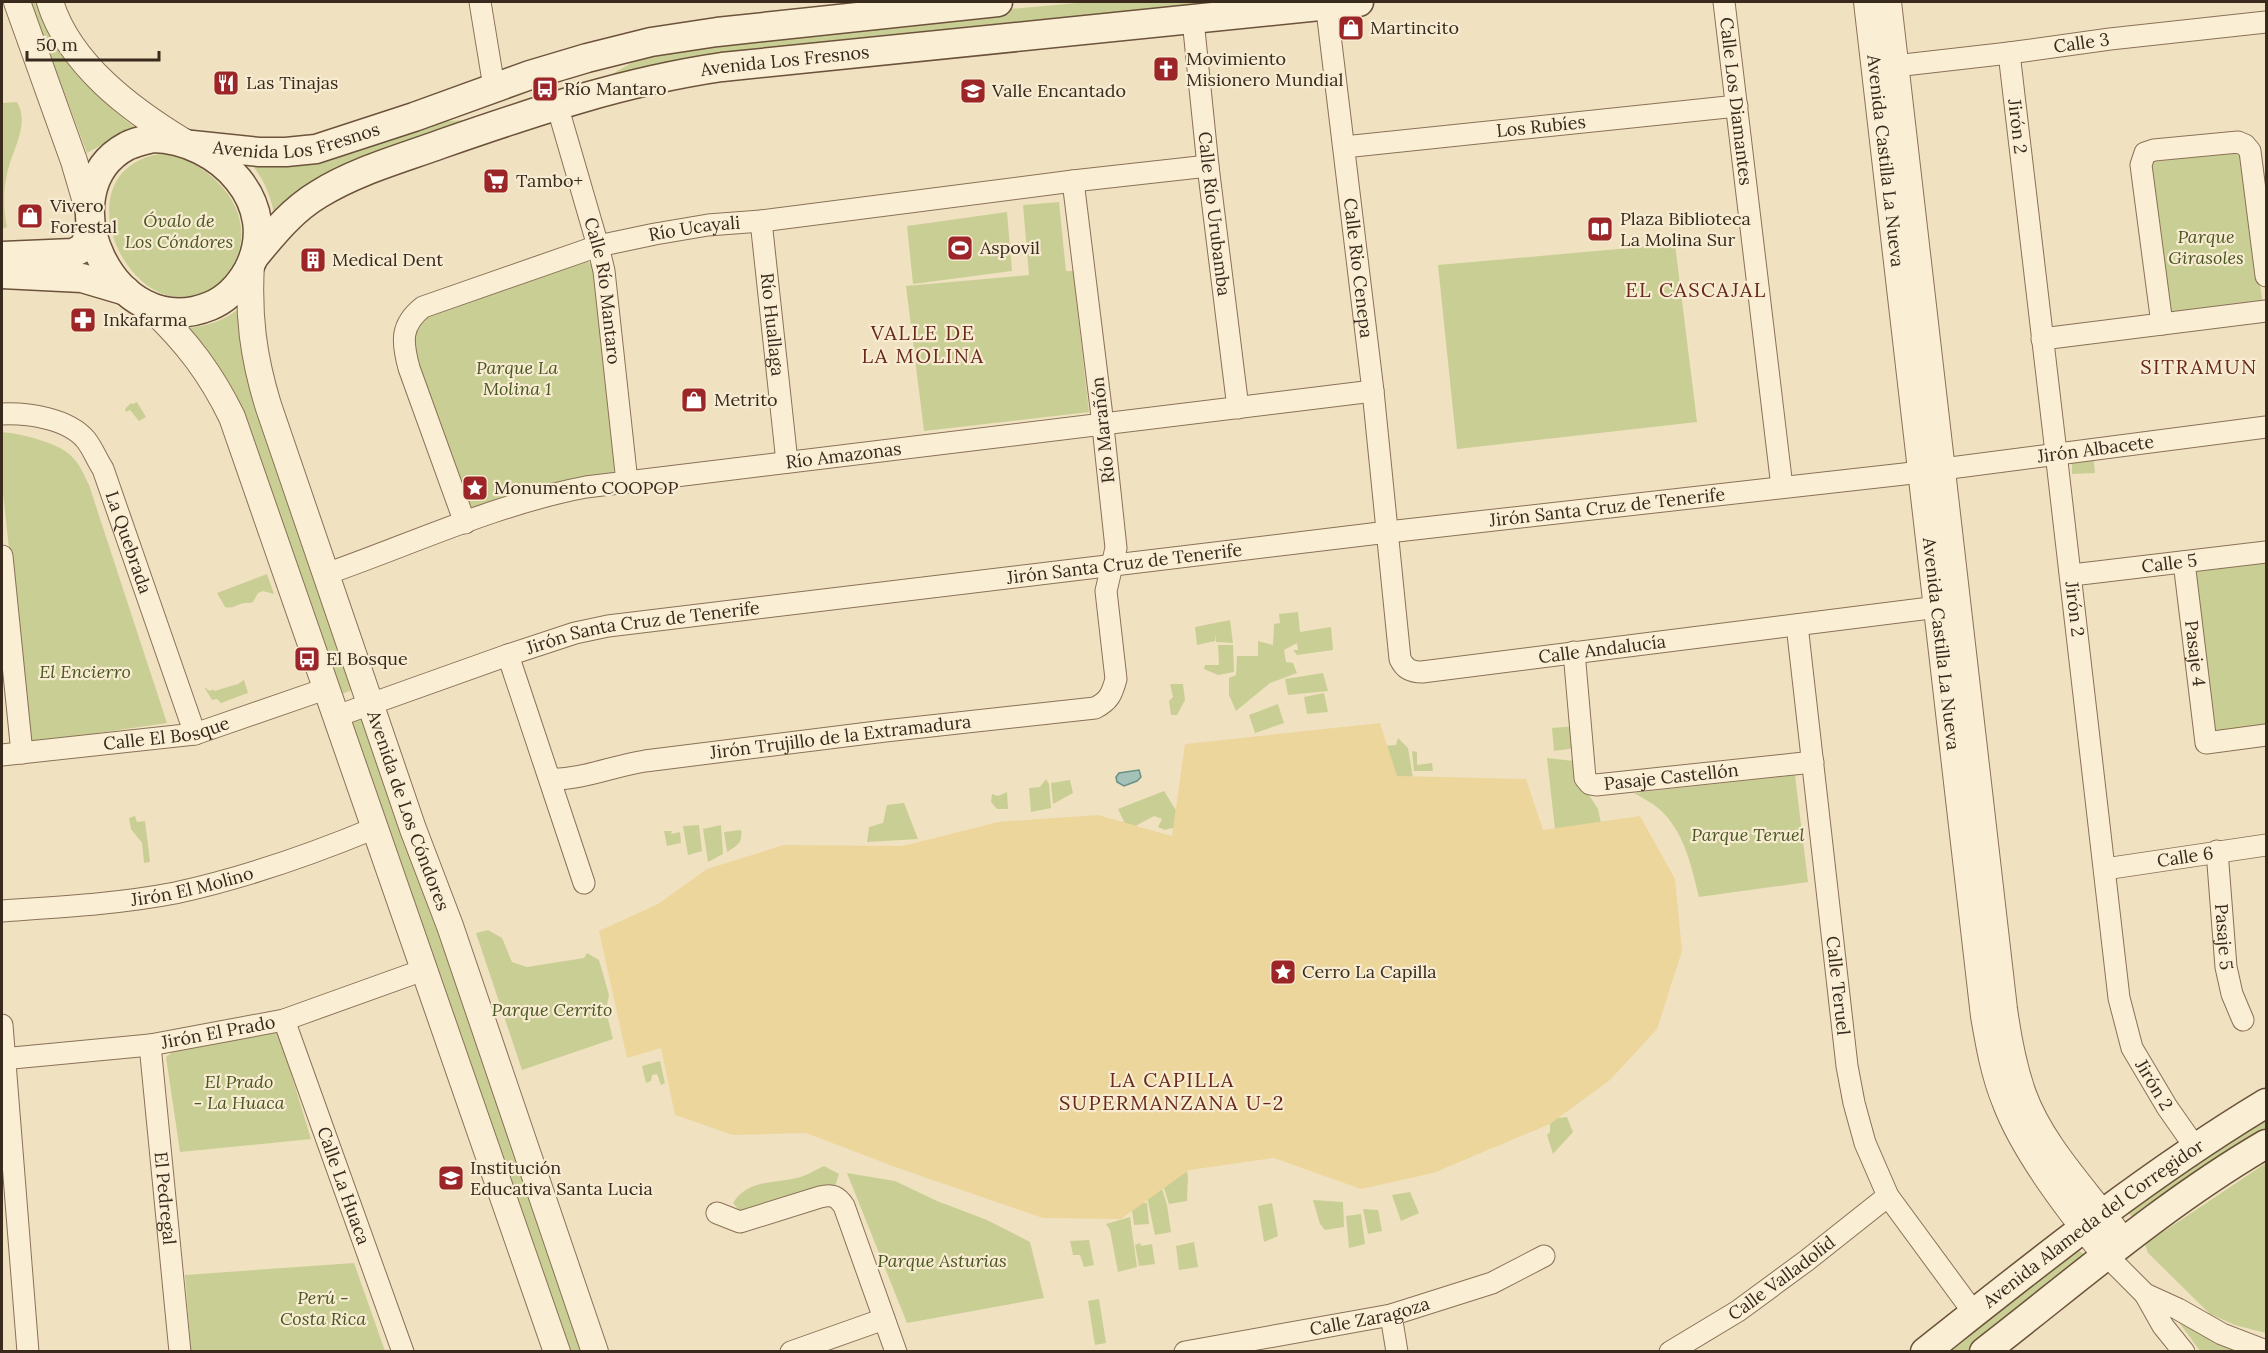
<svg xmlns="http://www.w3.org/2000/svg" width="2268" height="1353" font-family="Lora,serif">
<style>
.green{fill:#c9cf94}
.sand{fill:#edd69c}
.water{fill:#a4c2b8;stroke:#6a9186;stroke-width:1.5}
.lines{fill:none;stroke-linecap:round;stroke-linejoin:round}
.minor-casing{stroke:#8a7157;stroke-width:23}
.tertiary-casing{stroke:#8a7157;stroke-width:28}
.secondary-casing{stroke:#6c523b;stroke-width:31}
.minor{stroke:#faeed4;stroke-width:21}
.tertiary{stroke:#faeed4;stroke-width:26}
.secondary{stroke:#faeed4;stroke-width:28}
.labels{text-anchor:middle;stroke-width:4.5;stroke-linejoin:round;paint-order:stroke}
.poi-label{font-size:18px;fill:#392a1d;stroke:#f7ebd1;text-anchor:start}
.street-label{font-size:18px;fill:#392a1d;stroke:#f7ebd1}
.park-label{font-size:18px;font-style:italic;fill:#4b5722;stroke:#f7ebd1}
.neighbourhood-label{font-size:20px;letter-spacing:1.5px;fill:#68281a;stroke:#f7ebd1}
</style>
<rect width="100%" height="100%" fill="#f0e1c1"/>
<path class="green" d="M30 2H36C56 54 90 92 134 127L87 153Z
M1088 2H1281L595 84 652 51 911 18Z
M17 102C30 124 13 148 8 170 3 188 3 208 7 227L2 229V103Z
M492 118 276 220C270 196 265 177 246 159L421 123Z
M2233 150 2240 154 2263 304 2167 312 2146 167 2153 162Z
M165 153C219 165 267 223 226 275 217 287 206 293 192 296 121 312 61 166 165 153Z
M1059 202 1066 271H1073L1089 412 924 431 906 286 1029 275 1023 205Z
M1007 212 1012 271 913 284 907 226Z
M1675 244 1697 422 1457 449 1438 265Z
M586 260 593 266 616 469 610 475 477 509 471 508 414 358V325L421 318Z
M242 306 357 688 339 695 184 328C207 327 224 321 242 306Z
M137 402 146 417 139 421 130 410 126 412 125 409 131 403 133 404Z
M2 432C22 434 63 443 75 460 81 467 85 477 89 485L167 723 30 743 2 484Z
M2093 455 2095 473 2072 474V461Z
M2266 560V725L2212 731 2194 569Z
M267 574 274 594 263 591 258 593 253 602 250 603C241 601 233 610 225 607L217 593Z
M1298 612 1300 632 1331 627 1333 650 1297 655 1293 650H1298L1297 643 1284 650 1286 662 1293 663 1297 673 1270 683 1236 711 1229 695V678L1236 675 1237 656H1258V641L1273 645 1274 624 1280 623 1279 614Z
M1230 620 1233 643 1216 642 1215 634V641L1197 645 1195 627Z
M1218 645H1233L1234 672 1218 675 1204 669 1205 665H1219Z
M1323 673 1328 691 1288 695 1285 679Z
M244 680 248 693 221 703 217 699 212 700 204 687 210 691 213 689 214 691 238 684Z
M1170 684H1183L1185 700 1177 715H1171L1169 701 1173 697Z
M1324 693 1328 712 1307 714 1304 697Z
M1278 704 1284 723 1255 733 1249 715Z
M360 719 365 720 586 1351H566L351 725 355 720Z
M1576 726V748L1554 751 1552 728Z
M1398 738 1408 748 1414 784 1398 791 1383 746 1396 745Z
M1412 751 1417 752V765L1432 763 1433 771H1414Z
M1547 758 1574 761 1583 786 1598 809 1615 888 1567 937Z
M1795 775 1808 882 1699 897C1691 865 1684 830 1658 808 1651 802 1642 798 1634 793Z
M1046 779 1049 784 1051 808 1031 812 1029 788 1040 787Z
M1070 780 1073 793 1053 804 1051 783Z
M1164 791 1189 831H1179L1171 828 1165 830 1158 827 1162 819 1154 816 1128 830 1118 809Z
M1007 792 1008 809H997L991 802 992 794 998 796Z
M904 803 918 839 867 842 869 827 883 823 887 805Z
M135 816 137 822 145 821 150 862 144 863 142 843 131 829 129 818Z
M699 825 702 851 688 855 683 826Z
M721 825 723 854 708 862 703 829Z
M741 830C743 843 737 846 727 852L724 832Z
M664 831H672L671 834 680 832 681 843 667 846Z
M488 930 502 938 512 962 527 967 584 958 587 953 599 960 609 995 606 1011 613 1039 522 1070 476 933Z
M269 1030 279 1034 311 1139 180 1152 166 1057 174 1051Z
M660 1061 665 1083 661 1085 657 1074 652 1075 651 1081 646 1083 642 1066Z
M2266 1111V1134L2135 1219 2127 1212Z
M1567 1117 1573 1132 1553 1154 1547 1135 1550 1132V1119Z
M1177 1127 1188 1176 1187 1201 1169 1204 1161 1179Z
M2266 1163V1333L2235 1325 2210 1314 2148 1253 2145 1244Z
M824 1166 839 1174 833 1193 742 1214 733 1203C748 1179 772 1184 797 1178 806 1176 815 1170 824 1166Z
M847 1173 895 1181 937 1201 987 1220 1030 1242 1044 1298 907 1323Z
M1159 1179 1167 1205 1171 1232 1155 1235 1144 1182Z
M1410 1192 1419 1213 1401 1221 1392 1195Z
M1313 1200 1343 1202 1344 1227 1325 1230 1320 1224Z
M1131 1202 1147 1203 1149 1224 1134 1225Z
M1272 1203 1278 1236 1264 1242 1258 1206Z
M1363 1209 1378 1210 1382 1231 1368 1234Z
M1361 1214 1365 1244 1349 1248 1346 1216Z
M1130 1217 1137 1267 1118 1272 1110 1230 1106 1224Z
M1089 1240 1094 1265 1084 1267 1080 1255H1073L1070 1241Z
M1194 1242 1198 1267 1179 1270 1176 1246Z
M1140 1243 1141 1246 1152 1244 1155 1264 1139 1266 1135 1245Z
M2075 1249 2083 1253V1262L1969 1351 1939 1352Z
M354 1263 385 1351H191L185 1275Z
M1099 1299 1106 1343 1095 1345 1088 1301Z
M2178 1321 2234 1351H2200Z"/>
<path class="sand" d="M1380 723 1397 776 1526 779 1543 830 1640 816 1675 879 1682 951 1657 1029 1610 1080 1550 1124 1433 1173 1361 1189 1274 1158 1189 1170 1121 1219 1043 1218 898 1168 806 1133 733 1135 675 1115 661 1048 627 1058 599 931 658 904 707 869 784 845 903 846 998 822 1098 815 1172 836 1185 744Z"/>
<path class="water" d="M1139 770 1141 777 1137 781 1124 786 1117 782 1116 777 1119 773Z"/>
<g class="lines">
<defs>
<g id="minor">
<path d="M480 2 494 87"/>
<path id="s1" d="M1326 2 1373 391 1400 659C1405 669 1411 672 1422 672L1938 607"/>
<path id="s2" d="M1724 2 1782 487"/>
<path id="s3" d="M1193 20 1208 166 1238 408"/>
<path id="s4" d="M2009 53C2045 368 2085 683 2119 998L2132 1048 2167 1107 2195 1147"/>
<path id="s5" d="M1895 66 2009 53 2110 39 2266 22"/>
<path id="s6" d="M557 105 598 246 604 271 627 482"/>
<path id="s7" d="M1344 147 1737 106"/>
<path id="s8" d="M761 221 787 462"/>
<path d="M2162 324 2141 165 2145 153 2154 150 2238 142 2245 145 2250 151 2266 276"/>
<path d="M2042 339 2266 311"/>
<path id="s9" d="M2 414C27 413 68 418 86 440 93 449 97 460 103 469L195 734"/>
<path id="s10" d="M465 523 409 368C402 342 400 325 423 307L598 246 655 234 708 225 761 221 1073 181 1208 166"/>
<path d="M2 556 22 753"/>
<path id="s11" d="M2184 562 2206 743 2266 735"/>
<path id="s12" d="M326 574C412 544 496 504 586 487L1373 391"/>
<path id="s13" d="M2072 575 2266 552"/>
<path id="s14" d="M1797 625 1847 1066 1854 1103 1865 1143 1888 1196 1974 1313"/>
<path id="s15" d="M1574 652 1585 778 1590 784 1596 785 1813 762"/>
<path d="M508 655 584 883"/>
<path id="s16" d="M337 716 508 655 575 633 608 626 1388 532 1904 474 2266 427"/>
<path id="s17" d="M2 755 195 734 328 688"/>
<path id="s18" d="M550 779C582 780 613 766 645 761L885 731 1095 708C1109 701 1112 694 1116 679L1106 591 1116 548 1101 408 1073 181"/>
<path id="s19" d="M2217 851 2226 967 2232 994 2243 1020"/>
<path id="s20" d="M2105 869 2266 845"/>
<path id="s21" d="M2 911C59 907 118 904 175 893 244 878 310 855 375 828"/>
<path id="s22" d="M284 1020 403 1352"/>
<path d="M2 1025 28 1352"/>
<path id="s23" d="M150 1045 180 1352"/>
<path id="s24" d="M2 1059 150 1045 284 1020 426 969"/>
<path d="M717 1213 740 1222 820 1197C832 1194 837 1196 844 1206L896 1352"/>
<path d="M2106 1255 2145 1294 2178 1309 2222 1334 2266 1351"/>
<path d="M2145 1294 2163 1326 2184 1352"/>
<path d="M1391 1315 1397 1352"/>
<path d="M791 1352 884 1319"/>
<path id="s25" d="M1185 1352 1391 1315 1492 1283 1544 1256"/>
<path id="s26" d="M1670 1352 1738 1311 1806 1261 1888 1196"/>
</g>
<g id="tertiary">
<path d="M17 2 74 161 89 212"/>
<path d="M50 2C69 64 131 110 184 142"/>
<path id="s27" d="M1867 2 1984 1016C1989 1045 1994 1074 2005 1101 2024 1152 2071 1213 2106 1255"/>
<path d="M1888 2 2004 1009C2008 1038 2013 1066 2023 1094 2042 1146 2084 1188 2116 1232L2122 1243"/>
<path id="s28" d="M251 264C248 315 253 356 268 405L413 829 450 926 595 1352"/>
<path d="M152 309C187 342 211 374 232 417L557 1352"/>
</g>
<g id="secondary">
<path d="M153 138C218 139 283 204 248 270 239 286 227 299 210 306 113 346 44 190 127 146 135 142 144 140 153 138Z"/>
<path id="s29" d="M192 145 259 152H286L316 149 414 117 530 75 587 58 651 42 717 32 998 2"/>
<path d="M3 256 73 253 83 248 91 232"/>
<path id="s30" d="M254 257C273 234 292 210 319 194 356 171 400 159 441 144 533 112 625 81 722 67L1359 2"/>
<path d="M2 274 82 278 126 291"/>
<path id="s31" d="M1925 1352C2036 1264 2145 1176 2266 1103"/>
<path d="M1984 1352C2077 1280 2165 1203 2266 1144"/>
</g>
</defs>
<use href="#minor" class="minor-casing"/>
<use href="#tertiary" class="tertiary-casing"/>
<use href="#secondary" class="secondary-casing"/>
<use href="#minor" class="minor"/>
<use href="#tertiary" class="tertiary"/>
<use href="#secondary" class="secondary"/>
</g>
<defs>
<symbol id="shop-square" viewBox="-11 -11 22 22"><rect x="-9" y="-9" width="18" height="18" rx="4" fill="#9c2528" stroke="#f7ebd1"/><path d="M-5-2.5h2.3a2.7 3.5 0 0 1 5.4 0H5L5.5 6h-11ZM-1.5-2.5h3a1.5 2.3 0 0 0-3 0Z" fill="#fff"/></symbol>
<symbol id="church-square" viewBox="-11 -11 22 22"><rect x="-9" y="-9" width="18" height="18" rx="4" fill="#9c2528" stroke="#f7ebd1"/><path d="M-1.2-6h2.4v3.5h3.3v2.4h-3.3V6h-2.4V-.1h-3.3v-2.4h3.3Z" fill="#fff"/></symbol>
<symbol id="restaurant-square" viewBox="-11 -11 22 22"><rect x="-9" y="-9" width="18" height="18" rx="4" fill="#9c2528" stroke="#f7ebd1"/><path d="M-5-6h1v4h1v-4h1v4h1v-4h1v5L-1.5 .5V6h-2V.5L-5-1ZM5-6V6H3V1.5H1.5Q1.5-4 5-6Z" fill="#fff"/></symbol>
<symbol id="bus-square" viewBox="-11 -11 22 22"><rect x="-9" y="-9" width="18" height="18" rx="4" fill="#9c2528" stroke="#f7ebd1"/><path d="M-5-6H5V4H4V6H2V4H-2V6H-4V4H-5ZM-3.5-4V0h7V-4ZM-3.5 1.2v1.5H-2V1.2ZM2 1.2v1.5H3.5V1.2Z" fill="#fff"/></symbol>
<symbol id="school-square" viewBox="-11 -11 22 22"><rect x="-9" y="-9" width="18" height="18" rx="4" fill="#9c2528" stroke="#f7ebd1"/><path d="M0-5L7-2L0 1L-7-2ZM-4 1L0 2.5L4 1V4Q0 6-4 4Z" fill="#fff"/></symbol>
<symbol id="supermarket-square" viewBox="-11 -11 22 22"><rect x="-9" y="-9" width="18" height="18" rx="4" fill="#9c2528" stroke="#f7ebd1"/><path d="M-6-5.5h2.5l.6 2H6L4.5 2H-2.5L-4.4-4H-6ZM-1.5 3.2a1.3 1.3 0 1 0 .1 0ZM3 3.2a1.3 1.3 0 1 0 .1 0Z" fill="#fff"/></symbol>
<symbol id="library-square" viewBox="-11 -11 22 22"><rect x="-9" y="-9" width="18" height="18" rx="4" fill="#9c2528" stroke="#f7ebd1"/><path d="M-6-4Q-3-5.5-.7-3.5V5Q-3 3-6 4ZM6-4Q3-5.5 .7-3.5V5Q3 3 6 4Z" fill="#fff"/></symbol>
<symbol id="stadium-square" viewBox="-11 -11 22 22"><rect x="-9" y="-9" width="18" height="18" rx="4" fill="#9c2528" stroke="#f7ebd1"/><path d="M0-5a6.5 5 0 1 0 0 10a6.5 5 0 1 0 0-10ZM-3.5-1.8h7v3.6h-7Z" fill="#fff"/></symbol>
<symbol id="building-square" viewBox="-11 -11 22 22"><rect x="-9" y="-9" width="18" height="18" rx="4" fill="#9c2528" stroke="#f7ebd1"/><path d="M-4-6H4V6H1V3H-1V6H-4ZM-2.5-4.3h1.7v1.8h-1.7ZM.8-4.3h1.7v1.8H.8ZM-2.5-1h1.7V.8h-1.7ZM.8-1h1.7V.8H.8Z" fill="#fff"/></symbol>
<symbol id="pharmacy-square" viewBox="-11 -11 22 22"><rect x="-9" y="-9" width="18" height="18" rx="4" fill="#9c2528" stroke="#f7ebd1"/><path d="M-2-6h4v4h4v4h-4v4h-4v-4h-4v-4h4Z" fill="#fff"/></symbol>
<symbol id="sight-square" viewBox="-11 -11 22 22"><rect x="-9" y="-9" width="18" height="18" rx="4" fill="#9c2528" stroke="#f7ebd1"/><path d="M0-6L1.8-2.2L6-1.7L2.9 1.2L3.7 5.4L0 3.3L-3.7 5.4L-2.9 1.2L-6-1.7L-1.8-2.2Z" fill="#fff"/></symbol>
</defs>
<g fill-rule="evenodd">
<use href="#shop-square" x="1336" y="13" width="30" height="30"/>
<use href="#church-square" x="1151" y="54" width="30" height="30"/>
<use href="#restaurant-square" x="211" y="68" width="30" height="30"/>
<use href="#bus-square" x="530" y="74" width="30" height="30"/>
<use href="#school-square" x="958" y="76" width="30" height="30"/>
<use href="#supermarket-square" x="481" y="166" width="30" height="30"/>
<use href="#shop-square" x="15" y="201" width="30" height="30"/>
<use href="#library-square" x="1585" y="214" width="30" height="30"/>
<use href="#stadium-square" x="945" y="233" width="30" height="30"/>
<use href="#building-square" x="298" y="245" width="30" height="30"/>
<use href="#pharmacy-square" x="68" y="305" width="30" height="30"/>
<use href="#shop-square" x="679" y="385" width="30" height="30"/>
<use href="#sight-square" x="460" y="473" width="30" height="30"/>
<use href="#bus-square" x="292" y="644" width="30" height="30"/>
<use href="#sight-square" x="1268" y="957" width="30" height="30"/>
<use href="#school-square" x="436" y="1163" width="30" height="30"/>
</g>
<g class="labels">
<g class="poi-label">
<text x="1370" y="34">Martincito</text>
<text x="1186" y="65">Movimiento<tspan x="1186" dy="21">Misionero Mundial</tspan></text>
<text x="246" y="89">Las Tinajas</text>
<text x="564" y="95">Río Mantaro</text>
<text x="992" y="97">Valle Encantado</text>
<text x="516" y="187">Tambo+</text>
<text x="50" y="212">Vivero<tspan x="50" dy="21">Forestal</tspan></text>
<text x="1620" y="225">Plaza Biblioteca<tspan x="1620" dy="21">La Molina Sur</tspan></text>
<text x="980" y="254">Aspovil</text>
<text x="332" y="266">Medical Dent</text>
<text x="103" y="326">Inkafarma</text>
<text x="714" y="406">Metrito</text>
<text x="494" y="494">Monumento COOPOP</text>
<text x="326" y="665">El Bosque</text>
<text x="1302" y="978">Cerro La Capilla</text>
<text x="470" y="1174">Institución<tspan x="470" dy="21">Educativa Santa Lucia</tspan></text>
</g>
<g class="street-label">
<text dy="6" stroke="none"><textPath href="#s5" startOffset="188">Calle 3</textPath></text>
<text dy="6" stroke="none"><textPath href="#s30" startOffset="578">Avenida Los Fresnos</textPath></text>
<text dy="6" stroke="none"><textPath href="#s2" startOffset="100">Calle Los Diamantes</textPath></text>
<text dy="6" stroke="none"><textPath href="#s7" startOffset="198">Los Rubíes</textPath></text>
<text dy="6" stroke="none"><textPath href="#s4" startOffset="74">Jirón 2</textPath></text>
<text dy="6" stroke="none"><textPath href="#s29" startOffset="106">Avenida Los Fresnos</textPath></text>
<text dy="6" stroke="none"><textPath href="#s27" startOffset="160">Avenida Castilla La Nueva</textPath></text>
<text dy="6" stroke="none"><textPath href="#s3" startOffset="195">Calle Río Urubamba</textPath></text>
<text dy="6" stroke="none"><textPath href="#s10" startOffset="516">Río Ucayali</textPath></text>
<text dy="6" stroke="none"><textPath href="#s1" startOffset="268">Calle Rio Cenepa</textPath></text>
<text dy="6" stroke="none"><textPath href="#s6" startOffset="192">Calle Río Mantaro</textPath></text>
<text dy="6" stroke="none"><textPath href="#s8" startOffset="104">Río Huallaga</textPath></text>
<text transform="translate(1103 430) rotate(-96)" y="6">Río Marañón</text>
<text dy="6" stroke="none"><textPath href="#s16" startOffset="1784">Jirón Albacete</textPath></text>
<text dy="6" stroke="none"><textPath href="#s12" startOffset="534">Río Amazonas</textPath></text>
<text dy="6" stroke="none"><textPath href="#s16" startOffset="1292">Jirón Santa Cruz de Tenerife</textPath></text>
<text dy="6" stroke="none"><textPath href="#s9" startOffset="202">La Quebrada</textPath></text>
<text dy="6" stroke="none"><textPath href="#s13" startOffset="98">Calle 5</textPath></text>
<text dy="6" stroke="none"><textPath href="#s16" startOffset="806">Jirón Santa Cruz de Tenerife</textPath></text>
<text dy="6" stroke="none"><textPath href="#s4" startOffset="560">Jirón 2</textPath></text>
<text dy="6" stroke="none"><textPath href="#s16" startOffset="320">Jirón Santa Cruz de Tenerife</textPath></text>
<text dy="6" stroke="none"><textPath href="#s27" startOffset="646">Avenida Castilla La Nueva</textPath></text>
<text dy="6" stroke="none"><textPath href="#s1" startOffset="870">Calle Andalucía</textPath></text>
<text dy="6" stroke="none"><textPath href="#s11" startOffset="92">Pasaje 4</textPath></text>
<text dy="6" stroke="none"><textPath href="#s17" startOffset="166">Calle El Bosque</textPath></text>
<text dy="6" stroke="none"><textPath href="#s18" startOffset="294">Jirón Trujillo de la Extramadura</textPath></text>
<text dy="6" stroke="none"><textPath href="#s15" startOffset="216">Pasaje Castellón</textPath></text>
<text dy="6" stroke="none"><textPath href="#s28" startOffset="572">Avenida de Los Cóndores</textPath></text>
<text dy="6" stroke="none"><textPath href="#s20" startOffset="81">Calle 6</textPath></text>
<text dy="6" stroke="none"><textPath href="#s21" startOffset="192">Jirón El Molino</textPath></text>
<text dy="6" stroke="none"><textPath href="#s19" startOffset="86">Pasaje 5</textPath></text>
<text dy="6" stroke="none"><textPath href="#s14" startOffset="363">Calle Teruel</textPath></text>
<text dy="6" stroke="none"><textPath href="#s24" startOffset="218">Jirón El Prado</textPath></text>
<text dy="6" stroke="none"><textPath href="#s4" startOffset="1046">Jirón 2</textPath></text>
<text dy="6" stroke="none"><textPath href="#s22" startOffset="176">Calle La Huaca</textPath></text>
<text dy="6" stroke="none"><textPath href="#s23" startOffset="154">El Pedregal</textPath></text>
<text dy="6" stroke="none"><textPath href="#s31" startOffset="212">Avenida Alameda del Corregidor</textPath></text>
<text dy="6" stroke="none"><textPath href="#s26" startOffset="134">Calle Valladolid</textPath></text>
<text dy="6" stroke="none"><textPath href="#s25" startOffset="188">Calle Zaragoza</textPath></text>
</g>
<g class="park-label">
<text x="179" y="227">Óvalo de<tspan x="179" dy="21">Los Cóndores</tspan></text>
<text x="2206" y="243">Parque<tspan x="2206" dy="21">Girasoles</tspan></text>
<text x="517" y="374">Parque La<tspan x="517" dy="21">Molina 1</tspan></text>
<text x="85" y="678">El Encierro</text>
<text x="1748" y="841">Parque Teruel</text>
<text x="552" y="1016">Parque Cerrito</text>
<text x="239" y="1088">El Prado<tspan x="239" dy="21">- La Huaca</tspan></text>
<text x="942" y="1267">Parque Asturias</text>
<text x="323" y="1304">Perú -<tspan x="323" dy="21">Costa Rica</tspan></text>
</g>
<g class="neighbourhood-label">
<text x="1696" y="297">EL CASCAJAL</text>
<text x="923" y="340">VALLE DE<tspan x="923" dy="23">LA MOLINA</tspan></text>
<text x="2199" y="374">SITRAMUN</text>
<text x="1172" y="1087">LA CAPILLA<tspan x="1172" dy="23">SUPERMANZANA U-2</tspan></text>
</g>
</g>
<rect width="2268" height="1353" fill="none" stroke="#392a1d" stroke-width="6"/>
<path d="M27 51v9h132v-9" fill="none" stroke="#392a1d" stroke-width="3"/>
<text x="36" y="51" font-size="18" fill="#392a1d" stroke="#f7ebd1" stroke-width="4.5" paint-order="stroke">50 m</text>
</svg>
